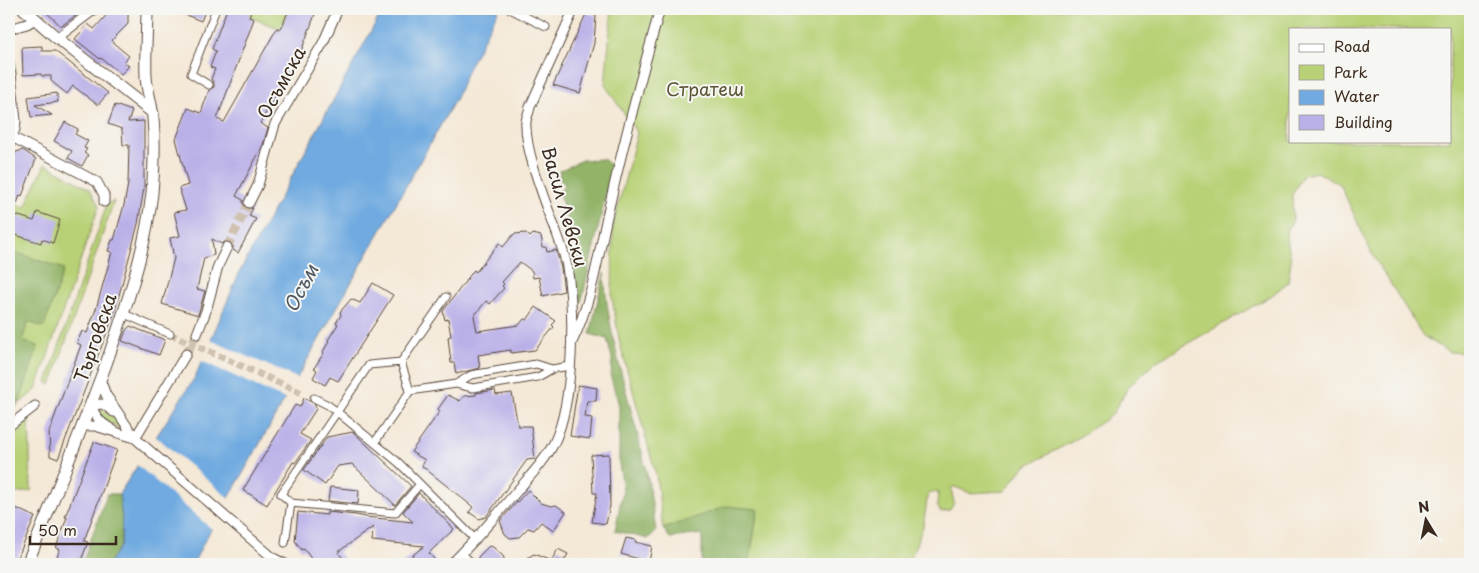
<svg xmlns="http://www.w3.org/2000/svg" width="1479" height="573" font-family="'Playpen Sans',sans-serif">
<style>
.green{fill:#b8d176;stroke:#7a7e4a;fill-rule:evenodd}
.forest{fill:#92b367;stroke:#666e42}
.water{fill:#70aae0;stroke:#566a7f}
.pier{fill:#f4e8d6}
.building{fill:#bab0e8}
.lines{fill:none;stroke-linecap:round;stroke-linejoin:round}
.pedestrian-tunnel{stroke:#cfc2b1;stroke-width:7;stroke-dasharray:7 3.5;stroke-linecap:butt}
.minor-tunnel{stroke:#cfc2b1;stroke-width:9;stroke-dasharray:9 4.5;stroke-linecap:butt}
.pedestrian-casing{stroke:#57463a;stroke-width:9}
.minor-casing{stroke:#57463a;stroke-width:11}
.tertiary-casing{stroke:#57463a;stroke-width:13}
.pedestrian{stroke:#fff;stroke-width:7}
.minor{stroke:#fff;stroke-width:9}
.tertiary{stroke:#fff;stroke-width:11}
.labels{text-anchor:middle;stroke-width:4;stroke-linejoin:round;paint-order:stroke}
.street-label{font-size:18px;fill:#3b2a1e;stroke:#f6f6f2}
.park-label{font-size:18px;fill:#5a5434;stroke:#f6f6f2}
.water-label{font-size:19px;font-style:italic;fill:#4e5762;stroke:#f6f6f2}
</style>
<rect width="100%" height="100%" fill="#f6f6f2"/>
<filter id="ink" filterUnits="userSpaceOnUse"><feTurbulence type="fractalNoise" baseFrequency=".02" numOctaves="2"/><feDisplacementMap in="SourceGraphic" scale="10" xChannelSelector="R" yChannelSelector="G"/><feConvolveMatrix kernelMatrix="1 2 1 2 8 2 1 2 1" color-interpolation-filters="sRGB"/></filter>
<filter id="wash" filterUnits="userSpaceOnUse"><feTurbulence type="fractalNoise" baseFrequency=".0096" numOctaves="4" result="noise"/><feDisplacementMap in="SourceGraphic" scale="20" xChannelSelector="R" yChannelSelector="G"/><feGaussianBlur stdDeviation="1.12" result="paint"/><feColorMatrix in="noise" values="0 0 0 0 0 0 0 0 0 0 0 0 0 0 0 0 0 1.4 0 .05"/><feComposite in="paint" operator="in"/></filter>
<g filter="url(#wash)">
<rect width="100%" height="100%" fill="#f4e8d6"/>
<path class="green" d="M247 9H289L281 29 249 17 251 11Z
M612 9H1470V353L1449 352 1423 336 1372 254 1340 184 1317 172 1303 175 1292 195 1293 220 1286 233 1291 260 1288 282 1271 296 1157 361 1129 386 1112 415 1073 441 1024 467 1005 491 970 493 955 487 951 488 954 503 950 510 941 512 937 506 938 492 928 494 923 527 908 564H749L758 510 698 517 663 529 656 475 620 344 612 298 613 226 637 133 605 85ZM1290 29H1450V141H1290Z
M12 39 16 72 9 73V40Z
M45 164 90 189 99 206 36 390 9 412V202L25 207Z
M114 201 51 385 47 382 107 204Z
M100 410H103L113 416 126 431 103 419 98 413Z
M29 414 31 491 9 494V439L22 429 21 420Z"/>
<path class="forest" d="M604 159 612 167 583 295 577 314 578 294 574 270 578 253 576 240 569 225 559 193 565 184 560 180 559 171 582 160Z
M9 250 64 269 44 327 28 322 22 341 38 346 19 404 9 412Z
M604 273C608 342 633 408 647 475 651 493 653 513 656 531L648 539 615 531 623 489 619 464V405L611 378 612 358 607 339 590 334Z
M107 494H119L122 518 121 545 108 564H82Z
M727 506 758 509 749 564H702V534L670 538 663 529Z"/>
<path class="water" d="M383 9H499L468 69 456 98 204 542 193 564H108L121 545 122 518 119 494 195 377 240 271Z"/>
<path class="pier" d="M208 339 299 379 287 400 199 360Z
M154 435 231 500 213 530 136 464Z"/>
<g id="blocks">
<path class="building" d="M43 9H85L61 26Z
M112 9H120L128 14V24L111 41 129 56 124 62 129 66 121 74 101 58 100 59 75 39 88 24 94 29Z
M171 9H206L201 21Z
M227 9H246L251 11 249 17 254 19 217 119 224 122 277 28 281 29 289 9H317L302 49 260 123 268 128 263 145 236 196 243 200V204L246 208 250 209 253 208 249 216 256 219 238 253 233 250V246L230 242 226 241 222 244 212 239 214 255 204 258 197 289 205 291 198 315 162 304 174 258 170 238 180 236 174 212 186 210 179 188 188 185 176 139 188 108 201 113 209 90 214 87V83L211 79 215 69 210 67 216 51 212 49Z
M587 12 596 16 594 43 580 93 553 85Z
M42 46V51H55L108 93 98 105 73 86 67 94 51 81V76H42L41 74 23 75 22 47Z
M57 93 58 102 35 105 52 115 31 117 28 97Z
M115 105 132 111 128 122 144 121V188L138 224 114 314 58 459 50 456 49 432 81 345 77 343 82 331 87 333 96 309 112 252 108 251 112 240H114L124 205 128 184 129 145H123L122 129 108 124Z
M65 122 78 129 75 134 88 141 84 148 87 149 84 153 88 155 82 166 68 158 72 151 54 141Z
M23 150 36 159 22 196 20 195 17 204 9 201V171L16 152Z
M37 212 60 220 53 243 42 239 41 243 9 233V226L13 214 34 221Z
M526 233 530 237 533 234 541 236 543 247H546L547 252 556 250 561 268 564 291 543 296 539 277 533 278 532 271 520 262 502 282 504 284 502 286 504 288 490 304 486 301 474 316 477 331 519 325 524 319 527 320 536 307 556 321 552 325 554 327 535 350 511 353V350L478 355 480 368 456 374 454 363H451L448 337 451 336 448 319 445 320 443 311 474 270 476 272 499 243 503 247 514 234Z
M373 283 393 295 338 381 330 377 325 385 313 378 317 370 314 368 324 353 323 352 329 341 328 340 338 324 336 323 341 315 340 312 351 299 360 303Z
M130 326 165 340 159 355 122 341 126 330Z
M578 385 597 388 596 401H587L585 417 592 418 590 439 570 436Z
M495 390 496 395 512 393 518 426H531L535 459 527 460 486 517 479 519 469 512 473 507 422 466 425 460 411 452 440 411 438 409 448 395 460 401 464 396 476 395V393Z
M304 398 315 404 316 409 300 434 311 440 295 463 293 462 267 505 243 490 295 405 300 407Z
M353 432 411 486 395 505 352 464 338 466 325 485 304 470 327 437Z
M94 442 117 450 84 541 88 542 80 564H54L60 549 56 548 67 517H65Z
M609 454 610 506 606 524 592 522 597 493H593L591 455Z
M330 487 359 490 358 504 328 501Z
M528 490 541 503 551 506 556 505 566 512 553 531 541 522 534 530 528 528 519 537 510 538 505 534 500 521Z
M419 493 454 529 429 553 438 564H402L424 546 372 541 373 527 338 552 347 564H315L304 549 302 550 295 541 298 512 327 515V512L356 515 366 517 413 522 403 512Z
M9 505 35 517 15 564H9Z
M626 538 636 540 635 542 652 546 649 562 621 554Z
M489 546 493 547 503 556 505 561 502 564H477L478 557Z
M558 549 568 554 562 564H528L527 558 534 554 551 561Z"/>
</g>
</g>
<g filter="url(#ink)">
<use href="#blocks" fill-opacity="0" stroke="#57463a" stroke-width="1"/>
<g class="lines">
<path class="pedestrian-tunnel" d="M170 334 304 394"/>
<path class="minor-tunnel" d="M227 247 249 203
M186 354 197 334"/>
<defs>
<path id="pedestrian" d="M510 9 546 27
M209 85 191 74 216 9
M129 316 170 334
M456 384 473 388 538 377 552 369 570 366
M410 391 456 384 471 375 536 364 552 369
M314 398 328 405 336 411 399 463 476 540
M375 442 410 391 401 362
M420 484 395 513 291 503 281 494 369 365 401 362 446 297
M285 543 291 503"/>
<path id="minor" d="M9 29 27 24 35 19
M57 38 95 9
M12 137 97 182 104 195V202
M9 146 15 129 16 121 11 74
M249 203 258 185 275 124 323 43 338 9
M197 334 206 311 218 266 227 247
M572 342C593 299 599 250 610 203 625 138 642 73 660 9
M100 379 106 395 135 438 273 558 285 564
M114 412 103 404 91 405C97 421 103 424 118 433
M9 426 35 406
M83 426H95L135 438
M135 438 186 354
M461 554 471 564
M451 564C475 541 496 516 517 491 530 476 545 461 554 443 574 401 575 313 567 267 565 255 560 242 556 231 546 203 524 150 526 121 527 117 529 112 530 107L574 9"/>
<path id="tertiary" d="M24 9 57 38 153 113
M27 564C54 498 81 431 106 364 126 307 145 253 152 193 154 170 155 141 153 118 152 104 147 91 146 77 145 54 147 31 147 9"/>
</defs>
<use href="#pedestrian" class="pedestrian-casing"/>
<use href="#minor" class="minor-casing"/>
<use href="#tertiary" class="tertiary-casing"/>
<use href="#pedestrian" class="pedestrian"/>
<use href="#minor" class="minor"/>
<use href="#tertiary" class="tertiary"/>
</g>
</g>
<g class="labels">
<g class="street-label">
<text transform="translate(282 83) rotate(-61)" y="6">Осъмска</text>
<text transform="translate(564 207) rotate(74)" y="6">Васил Левски</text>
<text transform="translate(96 338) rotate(-71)" y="6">Търговска</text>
</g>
<g class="park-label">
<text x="705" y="96">Стратеш</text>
</g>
<g class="water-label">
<text transform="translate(301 288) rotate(-62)" y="7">Осъм</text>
</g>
</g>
<rect width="1479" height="573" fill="none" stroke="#f6f6f2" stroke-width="30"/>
<rect x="1289" y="28" width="162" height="115" fill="#f6f6f2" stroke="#aba49d"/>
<rect x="1299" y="44" width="25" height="8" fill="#ffffff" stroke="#aba49d"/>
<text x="1334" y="52" font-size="15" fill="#3b2a1e">Road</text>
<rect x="1299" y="65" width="25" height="15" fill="#b8d176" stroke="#aba49d"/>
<text x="1334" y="78" font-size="15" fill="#3b2a1e">Park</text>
<rect x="1299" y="90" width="25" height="15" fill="#70aae0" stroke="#aba49d"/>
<text x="1334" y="102" font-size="15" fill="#3b2a1e">Water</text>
<rect x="1299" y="115" width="25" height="15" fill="#bab0e8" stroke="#aba49d"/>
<text x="1334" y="128" font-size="15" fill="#3b2a1e">Building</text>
<g transform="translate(1426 520) rotate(350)" stroke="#f6f6f2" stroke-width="4" paint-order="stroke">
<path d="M0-4L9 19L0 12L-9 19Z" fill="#3b2a1e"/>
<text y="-8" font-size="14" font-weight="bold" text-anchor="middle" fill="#3b2a1e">N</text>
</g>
<path d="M30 536v8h86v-8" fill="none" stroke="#3b2a1e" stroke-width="2.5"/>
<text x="38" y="536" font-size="15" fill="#3b2a1e" stroke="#f6f6f2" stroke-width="4" paint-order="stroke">50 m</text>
</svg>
